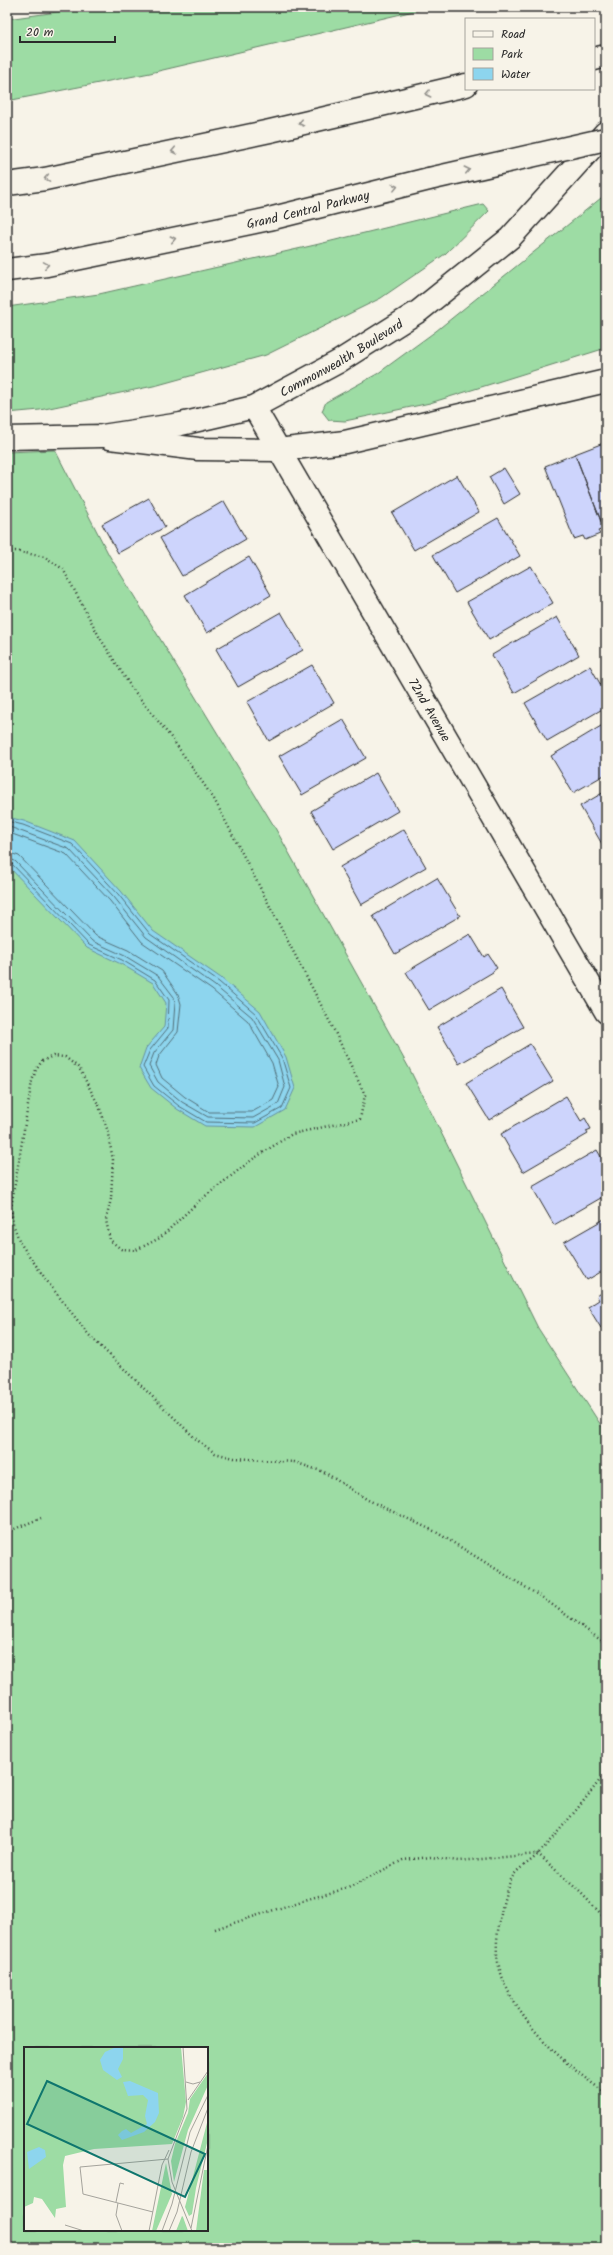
<svg xmlns="http://www.w3.org/2000/svg" width="613" height="2255" font-family="Kalam,sans-serif">
<style>
.green{fill:#9ddca4;stroke:#648468;fill-rule:evenodd}
.water{fill:#8dd5ee;stroke:#6691a0}
.lines{fill:none;stroke-linecap:round;stroke-linejoin:round}
.shore{stroke:#526f79;stroke-width:1}
.building{fill:#cdd4fc;stroke:#2b2b2b}
.minor-casing{stroke:#2b2b2b;stroke-width:25}
.tertiary-casing{stroke:#2b2b2b;stroke-width:25}
.motorway-casing{stroke:#2b2b2b;stroke-width:25}
.path{stroke:#2b2b2b;stroke-width:2.5;stroke-dasharray:1 3;stroke-linecap:butt}
.minor{stroke:#f7f3e8;stroke-width:22}
.tertiary{stroke:#f7f3e8;stroke-width:22}
.motorway{stroke:#f7f3e8;stroke-width:22}
.motorway-bridge-casing{stroke:#2b2b2b;stroke-width:25;stroke-linecap:butt}
.motorway-bridge{stroke:#f7f3e8;stroke-width:22}
.oneway{stroke:#918f8a}
.labels{text-anchor:middle;stroke-width:3;stroke-linejoin:round;paint-order:stroke}
.street-label{font-size:13px;fill:#2b2b2b;stroke:#f7f3e8}
.inset-road{fill:none;stroke:#a5a39c;stroke-width:1}
.view{fill:#0f766e;fill-opacity:0.15;stroke:#0f766e;stroke-width:2}
.inset-edge{fill:none;stroke:#2b2b2b;stroke-width:2}
</style>
<rect width="100%" height="100%" fill="#f7f3e8"/>
<filter id="ink" filterUnits="userSpaceOnUse"><feTurbulence type="fractalNoise" baseFrequency=".025" numOctaves="2"/><feDisplacementMap in="SourceGraphic" scale="8" xChannelSelector="R" yChannelSelector="G"/><feConvolveMatrix kernelMatrix="1 2 1 2 8 2 1 2 1" color-interpolation-filters="sRGB"/></filter>
<g filter="url(#ink)">
<path class="green" d="M93 7H431L150 73 7 101V19Z
M606 194V348L430 403 345 421 329 420 322 411 326 402 377 374 436 331Z
M483 204 489 211 445 254 381 298 266 355 158 385 40 410 7 413V307L99 294 315 245Z
M55 450 109 555 274 826 409 1068 538 1328 606 1433V2248H7V452ZM25 2048H207V2230H25Z"/>
<path class="water" d="M7 817 24 821 75 841 121 891 153 931 221 978 260 1011 286 1057 295 1088 285 1110 255 1127 205 1126 177 1109 151 1088 139 1068 146 1048 164 1027 166 1003 153 983 121 964 87 948 7 865Z"/>
<g class="lines">
<path class="shore" d="M7 821 23 825 72 844 118 894 150 934 219 982 256 1014 282 1058 291 1088 282 1108 255 1123 206 1122 179 1106 154 1086 143 1067 150 1050 168 1028 169 1000 155 980 122 960 89 945 12 864 7 863
M7 826 69 849 114 897 146 937 215 986 252 1017 278 1060 285 1087 278 1104 253 1118 208 1117 182 1102 158 1082 149 1066 154 1053 173 1030 175 1003 174 997 158 976 125 956 92 941 15 861 7 858
M7 832 66 854 110 901 142 942 212 990 248 1021 272 1063 279 1087 273 1100 252 1112H209L185 1097 162 1078 156 1065 159 1056 178 1032 181 1004 178 994 162 971 128 950 96 936 19 856 7 852"/>
</g>
<path class="building" d="M606 442V528L604 529 575 454Z
M575 454 604 529 598 531 600 534 585 540 583 536 574 539 545 466Z
M504 468 520 494 504 504 489 477Z
M457 475 479 512 414 550 392 513Z
M149 498 165 527 118 553 102 524Z
M224 501 246 539 182 576 160 538Z
M498 518 520 556 455 593 433 555Z
M249 557 271 595 207 633 185 595Z
M531 566 553 603 489 640 467 602Z
M281 612 303 650 238 687 216 649Z
M557 617 579 655 514 693 492 655Z
M312 665 334 703 269 741 247 702Z
M590 666 606 694V707L547 741 525 703Z
M343 719 366 758 302 795 279 756Z
M606 723V774L573 793 551 756Z
M376 773 398 811 333 849 311 811Z
M606 791V842L602 844 580 806Z
M404 829 426 867 361 905 340 867Z
M437 878 460 916 395 954 373 916Z
M470 934 484 957 488 954 497 968 493 971V972L429 1010 406 972Z
M501 989 523 1027 459 1064 437 1027Z
M530 1044 553 1081 489 1120 466 1083Z
M566 1096 581 1121 585 1118 591 1129 586 1131 588 1134 523 1172 501 1134Z
M597 1150 606 1165V1195L554 1225 532 1187Z
M606 1218V1269L587 1280 564 1242Z
M606 1290V1325L601 1328 588 1307 599 1300 597 1296Z"/>
<g class="lines">
<defs>
<g id="minor">
<path id="s1" d="M254 407 606 1012"/>
<path d="M110 438 198 449 278 450 345 442 606 381"/>
</g>
<g id="tertiary">
<path id="s2" d="M7 438 102 436 181 424 254 407 338 362 419 311 510 238 605 133"/>
</g>
<g id="motorway">
<path d="M594 59 606 56"/>
<path d="M7 184 45 179 270 131 466 85"/>
<path id="s3" d="M7 270 47 265 269 219 429 179"/>
</g>
</defs>
<use href="#minor" class="minor-casing"/>
<use href="#tertiary" class="tertiary-casing"/>
<use href="#motorway" class="motorway-casing"/>
<path class="path" d="M7 552 15 551 45 557 63 569 100 638 131 687 173 740 214 799 333 1028 365 1095 360 1119 292 1134 253 1159 199 1201 160 1238 136 1250 121 1249 110 1240 106 1220 111 1199 113 1160 107 1129 99 1106 79 1068 65 1057 53 1056 42 1061 36 1070 32 1081 11 1208 13 1224 20 1243 50 1285 89 1335 197 1440 215 1453 234 1458 294 1462 324 1472 368 1500 436 1532 543 1598 606 1644
M7 1532 41 1518
M606 1772C585 1800 562 1828 538 1854 531 1862 519 1867 513 1876 507 1886 503 1902 501 1914 498 1929 495 1946 498 1962 509 2015 563 2064 606 2093
M215 1929 308 1899 348 1888 403 1860 431 1857 459 1861 538 1854 580 1892 606 1919"/>
<use href="#minor" class="minor"/>
<use href="#tertiary" class="tertiary"/>
<use href="#motorway" class="motorway"/>
<defs>
<path id="motorway-bridge" d="M429 179 606 139"/>
</defs>
<use href="#motorway-bridge" class="motorway-bridge-casing"/>
<use href="#motorway-bridge" class="motorway-bridge"/>
</g>
<defs><path id="oneway-chevron" d="M-2-3.5L2.5 0L-2 3.5" fill="none" stroke-width="1.6" stroke-linecap="round" stroke-linejoin="round"/></defs>
<g class="oneway">
<use href="#oneway-chevron" transform="translate(428 94) rotate(167)"/>
<use href="#oneway-chevron" transform="translate(301 123) rotate(167)"/>
<use href="#oneway-chevron" transform="translate(174 151) rotate(168)"/>
<use href="#oneway-chevron" transform="translate(467 170) rotate(-13)"/>
<use href="#oneway-chevron" transform="translate(47 178) rotate(170)"/>
<use href="#oneway-chevron" transform="translate(395 187) rotate(-14)"/>
<use href="#oneway-chevron" transform="translate(173 239) rotate(-12)"/>
<use href="#oneway-chevron" transform="translate(46 265) rotate(-9)"/>
</g>
</g>
<g class="labels">
<g class="street-label">
<text dy="5" stroke="none"><textPath href="#s3" startOffset="307">Grand Central Parkway</textPath></text>
<text dy="5" stroke="none"><textPath href="#s2" startOffset="350">Commonwealth Boulevard</textPath></text>
<text dy="5" stroke="none"><textPath href="#s1" startOffset="350">72nd Avenue</textPath></text>
</g>
</g>
<g transform="translate(24 2047)">
<rect width="184" height="184" fill="#f7f3e8"/>
<path d="M0 0H157L162 55 159 70 148 97 70 102 41 109 39 118 42 160 32 162 31 171 18 152 10 150 9 156 0 160ZM184 26V38L164 83 150 135 147 114 151 97 164 66 166 52ZM184 72V92L172 141 168 167 165 169 161 160ZM142 116 148 147 132 184H128ZM180 123H184V184H172ZM158 169 159 170 164 184H152Z" fill="#9ddca4"/>
<path d="M99 0V12L94 22 98 30 93 33 79 23 76 13 81 5 92 0ZM106 34 134 46 135 66 131 75 120 85 98 93 94 88 98 84 102 82 107 86 123 77 121 69 124 53 119 48 104 49 99 35ZM15 100 21 103 22 110 5 122 3 105Z" fill="#8dd5ee"/>
<path class="inset-road" d="M159 0 163 62 144 112 148 135 168 184M162 35 169 37 176 35M164 53 184 24M92 155 96 136 100 137M94 156 92 168 98 184M129 165 59 147 56 120 144 112M41 178 60 184M167 181 184 98M125 184 138 118 145 103M138 184 148 157 166 85 184 48M145 184 153 165 167 105 184 61"/>
<path class="view" d="M23 34 181 107 161 150 3 77Z"/>
<rect width="184" height="184" class="inset-edge"/>
</g>
<rect width="613" height="2255" fill="none" stroke="#f7f3e8" stroke-width="24"/>
<rect x="12" y="12" width="589" height="2231" fill="none" stroke="#2b2b2b" stroke-width="1.5" filter="url(#ink)"/>
<rect x="465" y="18" width="130" height="72" fill="#f7f3e8" stroke="#a5a39c"/>
<rect x="473" y="31" width="20" height="6" fill="#f7f3e8" stroke="#a5a39c"/>
<text x="501" y="38" font-size="12" fill="#2b2b2b">Road</text>
<rect x="473" y="48" width="20" height="12" fill="#9ddca4" stroke="#a5a39c"/>
<text x="501" y="58" font-size="12" fill="#2b2b2b">Park</text>
<rect x="473" y="68" width="20" height="12" fill="#8dd5ee" stroke="#a5a39c"/>
<text x="501" y="78" font-size="12" fill="#2b2b2b">Water</text>
<path d="M20 36v6h95v-6" fill="none" stroke="#2b2b2b" stroke-width="2"/>
<text x="26" y="36" font-size="12" fill="#2b2b2b" stroke="#f7f3e8" stroke-width="3" paint-order="stroke">20 m</text>
</svg>
